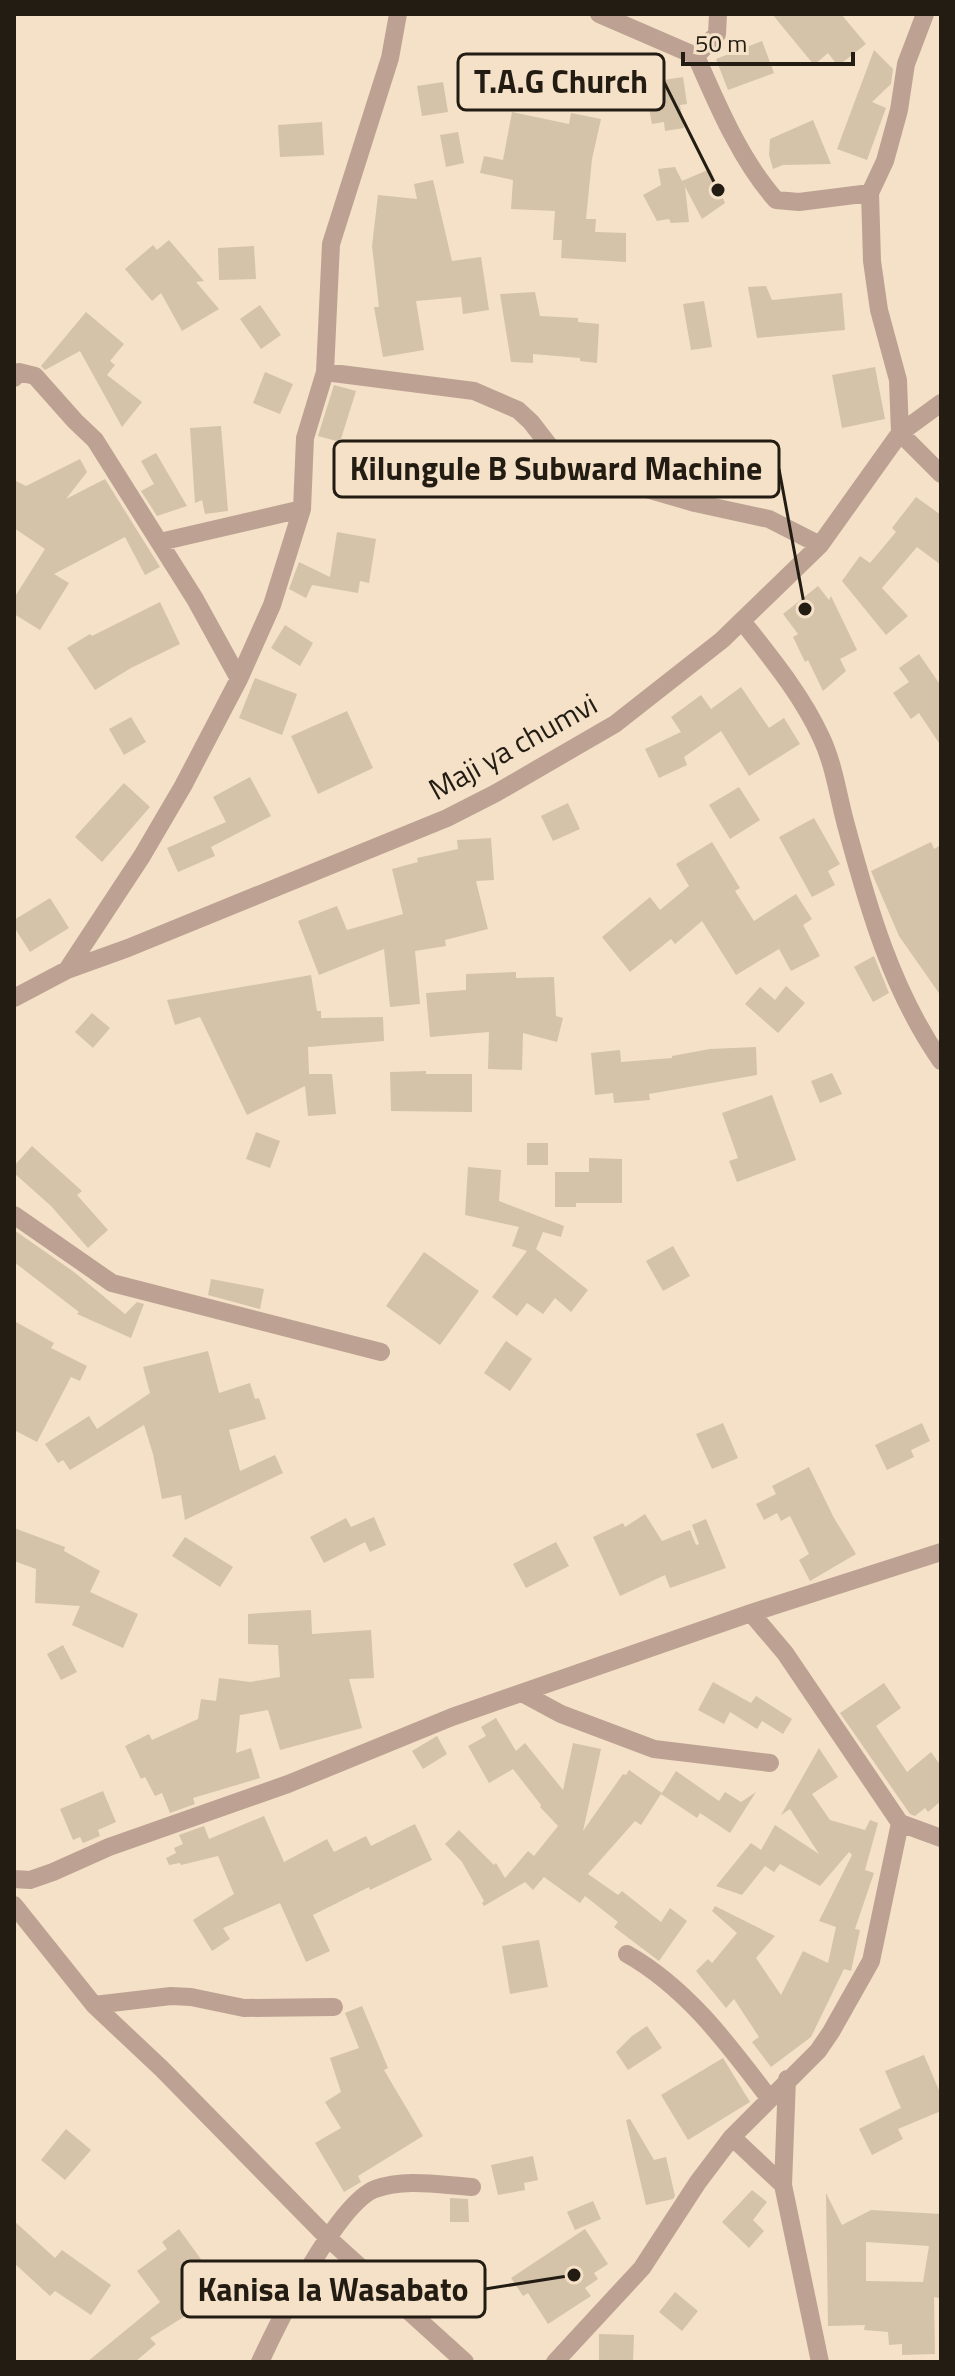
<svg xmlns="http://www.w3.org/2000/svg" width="955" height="2376" font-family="'Titillium Web',sans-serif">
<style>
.building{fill:#d4c2a9;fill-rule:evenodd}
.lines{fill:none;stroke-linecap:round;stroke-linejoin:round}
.minor{stroke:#bda293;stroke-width:18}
.labels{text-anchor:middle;stroke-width:7;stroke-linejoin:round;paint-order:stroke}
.street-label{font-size:30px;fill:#231c13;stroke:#f4e1c8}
.leader{fill:none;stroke:#231c13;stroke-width:3}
.callout-dot{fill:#231c13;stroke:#f4e1c8;stroke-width:3}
.callout{fill:#f4e1c8;stroke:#231c13;stroke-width:3}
.callout-label{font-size:32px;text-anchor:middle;font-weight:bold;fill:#231c13}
</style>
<rect width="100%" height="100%" fill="#f4e1c8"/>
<path class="building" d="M772 14H841L866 44 838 66 828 53 814 65Z
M762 41 774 73 728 90 716 59Z
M874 50 893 69 891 84 872 102 886 108 867 160 837 149Z
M683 77 687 104 680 105 684 128 665 131 664 122 652 124 644 83Z
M443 82 448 112 422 116 417 86Z
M512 112 569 124 571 113 601 119 592 159 586 219H596L595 232 626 233V262L561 258 562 240H553L555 211 511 209 513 180 480 173 484 156 503 160Z
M813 120 831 164 783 165 773 169 769 155 770 139Z
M322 122 324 155 280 157 278 125Z
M458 132 464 163 446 167 440 135Z
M675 167 685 187 689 222 671 223 669 219 657 221 643 195 661 185 658 169Z
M710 169 725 203 702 219 682 181Z
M433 180 452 261 481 257 489 310 463 314 461 297 416 301 424 350 383 357 374 307H379L372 246 378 195 417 199 414 184Z
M169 240 204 281 196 282 219 309 182 331 161 293 152 301 125 269 153 245 157 250Z
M254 246 256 279 219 280 218 248Z
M766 286 772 300 842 293 845 330 757 338 748 287Z
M535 292 540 316 578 318V322L599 324 597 363 580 361V358L533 354V363L511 362 500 294Z
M704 301 712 347 691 350 683 304Z
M260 305 281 335 261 349 240 319Z
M86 312 124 344 110 361 115 365 107 375 142 402 122 427 80 351 45 370 41 366Z
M875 367 885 419 842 428 832 375Z
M265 372 293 384 280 414 253 403Z
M334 385 356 391 340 442 318 436Z
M221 426 228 511 205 514 202 500 195 503 190 428Z
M156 453 187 506 157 516 141 491 154 484 141 461Z
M80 459 87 472 66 499 105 479 160 567 145 575 125 537 54 574 69 583 40 630 14 614V598L45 549 14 528V480L26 486Z
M916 497 941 515V565L917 547 882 588 908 616 886 635 842 581 860 556 870 563 896 532 892 528Z
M337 532 376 539 369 583 360 581 358 593 312 585 306 598 289 589 299 562 330 577Z
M818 586 829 600 831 596 857 650 840 659 846 671 823 691 808 660 805 662 793 637 798 634 783 614Z
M160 602 180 644 131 668 95 690 67 648 90 634 92 636Z
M285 625 313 643 300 666 271 648Z
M919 654 941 686V746L919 713 911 719 893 693 909 682 899 668Z
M255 678 297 694 282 735 239 718Z
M741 687 769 728 784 718 800 744 749 776 721 731 684 757 687 765 659 778 645 749 681 732 671 717 701 695 711 709Z
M347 711 373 768 318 794 291 736Z
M131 717 146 742 124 755 109 729Z
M250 777 271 816 211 847 215 856 178 872 167 848 226 822 213 797Z
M124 783 150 807 102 862 75 837Z
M739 787 760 820 730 839 709 805Z
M568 803 580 829 553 841 541 816Z
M814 818 840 864 828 871 835 885 812 897 779 837Z
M491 838 494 880 476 881 488 929 445 940 446 946 415 951 420 1004 390 1007 384 949 319 975 298 921 337 906 347 930 403 914 392 869 418 862 417 858 458 849 457 840Z
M712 842 740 888 735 891 754 921 796 894 812 919 803 925 820 956 791 971 779 949 736 975 702 921 675 944 671 939 630 972 602 937 650 897 660 910 689 886 676 864Z
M931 842 934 849 941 845V996L899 936 871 871Z
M50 898 69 928 30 952 14 927V920Z
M874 956 889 993 873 1002 854 967Z
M516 972V978L554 977 556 1016 563 1018 557 1042 523 1033 522 1070 488 1069 489 1032 430 1037 426 993 466 990V974Z
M311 975 317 1011H321V1018L383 1017 384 1041 308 1047 309 1074H332L336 1114 308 1116 305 1086 247 1115 200 1017 175 1025 167 1000Z
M786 986 805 1003 778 1033 745 1004 760 987 775 1000Z
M92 1013 110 1028 93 1048 75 1032Z
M756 1047 757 1075 649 1094 650 1100 614 1103 613 1093 595 1095 591 1053 620 1050 621 1062 672 1058V1056L710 1049Z
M426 1071V1074H472V1112L391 1111 390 1072Z
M832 1073 842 1094 820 1103 811 1081Z
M772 1095 796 1160 737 1182 729 1161 738 1158 722 1113Z
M256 1132 280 1141 270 1168 246 1159Z
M527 1143H548V1165H527Z
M32 1146 82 1191 77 1195 108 1230 88 1248 51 1206 14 1173V1166Z
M589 1158 622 1159V1203H576V1207H555V1172H589Z
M468 1167 501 1170 499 1201 564 1226 561 1237 543 1232 536 1249 588 1290 571 1312 555 1298 543 1314 527 1303 517 1316 492 1297 527 1251 512 1246 519 1227 465 1215Z
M14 1230 74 1272 125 1314 137 1302 144 1304 131 1338 77 1314 79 1312 14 1262Z
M673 1246 690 1276 663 1291 646 1261Z
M424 1252 479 1291 440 1345 386 1306Z
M211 1279 264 1289 260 1309 208 1295Z
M14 1321 54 1343 51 1348 87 1366 80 1381 71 1377 37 1442 14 1430Z
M506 1341 532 1359 510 1391 484 1373Z
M208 1351 219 1393 250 1383 255 1399 259 1398 266 1419 229 1430 240 1471 275 1455 283 1473 185 1520 181 1495 162 1499 153 1454 144 1425 70 1470 63 1460 58 1463 45 1444 89 1416 97 1429 150 1393 143 1367Z
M723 1423 738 1458 712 1469 696 1434Z
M922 1423 930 1441 911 1450 914 1457 887 1470 875 1445Z
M809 1467 834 1518 856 1554 810 1581 799 1560 809 1554 790 1516 781 1521 777 1513 764 1520 756 1504 776 1494 772 1486Z
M645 1514 662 1541 690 1530 696 1545 699 1544 692 1525 706 1519 726 1568 670 1588 665 1575 620 1596 593 1537 623 1523 625 1527Z
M374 1517 386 1545 370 1552 365 1542 324 1563 310 1537 346 1518 351 1527Z
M14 1528 65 1547 64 1551 100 1571 90 1592 138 1614 123 1648 72 1625 80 1606 35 1603 36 1569 14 1561Z
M185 1537 233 1567 220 1587 172 1556Z
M556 1542 569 1566 526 1588 513 1564Z
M311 1610 312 1634 371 1630 374 1678 349 1679 362 1728 280 1750 268 1710 240 1715 236 1753 251 1748 260 1778 193 1798 195 1804 170 1813 162 1793 155 1796 145 1777 141 1779 125 1746 149 1734 152 1740 198 1719 201 1699 216 1701 219 1678 250 1682 280 1677 278 1645 248 1644V1614Z
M63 1645 77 1672 61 1680 47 1654Z
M713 1682 751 1703 756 1696 792 1719 783 1734 762 1721 757 1729 730 1712 724 1724 698 1710Z
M884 1683 901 1708 876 1726 907 1772 931 1752 941 1766V1801L928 1812 925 1808 915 1816 910 1814 840 1713Z
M496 1718 516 1751 525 1743 563 1790 573 1743 601 1749 583 1831 623 1774 626 1775 629 1770 662 1793 676 1771 719 1801 725 1792 741 1802 756 1792 730 1833 700 1813 697 1818 661 1794 641 1825 635 1821 588 1874 618 1895 622 1891 661 1922 670 1908 687 1921 659 1961 614 1927 618 1922 585 1896 580 1903 544 1877 533 1890 525 1882 484 1906 482 1903 484 1901 462 1862 445 1844 459 1830 494 1865 496 1863 505 1878 528 1851 534 1856 558 1826 540 1807 541 1805 513 1769 489 1783 468 1746 486 1736 481 1727Z
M437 1736 447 1754 423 1769 412 1751Z
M819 1748 838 1777 812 1794 830 1820 865 1830 870 1820 878 1823 865 1870 874 1873 855 1929 860 1930 851 1971 844 1969 811 2037 771 2067 752 2042 759 2037 734 1999 726 2008 696 1971 708 1959 712 1963 737 1933 712 1911 715 1906 775 1936 756 1958 781 1995 803 1951 828 1963 836 1927 819 1921 852 1855 849 1852 820 1886 780 1864 774 1872 765 1866 742 1895 716 1886 751 1843 761 1850 775 1825 819 1854 790 1809 781 1815Z
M103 1791 116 1822 98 1830 100 1836 83 1843 80 1837 73 1840 60 1809Z
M264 1816 284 1862 327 1839 334 1852 366 1836 371 1846 415 1824 432 1860 370 1890 369 1887 313 1915 330 1951 306 1962 280 1903 223 1928 230 1939 212 1951 193 1920 234 1894 218 1856 181 1865 180 1863 169 1865 166 1858 176 1853 174 1848 183 1844 179 1835 204 1826 209 1839Z
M539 1940 548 1987 510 1994 502 1946Z
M362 2006 388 2068 384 2070 423 2136 358 2176 361 2182 344 2192 315 2143 341 2128 325 2102 341 2092 330 2058 359 2048 345 2013Z
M647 2026 662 2048 628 2070 616 2052 632 2036Z
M924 2055 941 2095V2111L898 2129 903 2139 872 2155 859 2129 901 2108 885 2071Z
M723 2058 750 2102 688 2140 661 2095Z
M630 2119 654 2160 666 2157 675 2196 673 2199 646 2205 626 2120Z
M66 2129 91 2150 65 2180 41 2160Z
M533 2156 538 2180 524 2183 525 2190 498 2195 491 2165Z
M752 2190 767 2202 753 2220 764 2231 749 2248 722 2222Z
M826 2193 842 2225 871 2210 941 2214V2283L939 2298 934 2297 935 2354 902 2355V2344L889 2345 888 2332 864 2330 865 2325 828 2326ZM866 2242 929 2246 923 2282 866 2281Z
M450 2198 468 2199 469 2222H450Z
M593 2201 601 2219 575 2230 567 2212Z
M14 2221 55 2258 62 2250 111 2285 91 2315 55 2291 50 2296 14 2263Z
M179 2229 203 2262 200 2264 219 2295 150 2338 156 2344 135 2362H87L160 2302 137 2271 167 2249 162 2242Z
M585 2229 608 2264 594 2273 598 2279 585 2288 591 2296 548 2324 528 2293 523 2296 511 2278Z
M675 2292 698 2311 682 2331 659 2312Z
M599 2334 634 2335 633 2362H599Z"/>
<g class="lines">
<path class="minor" d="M599 14 696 56C717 104 741 161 776 200L799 202 870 193
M925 14 906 64 899 110 885 161 870 193 872 261 879 310 898 380 900 433 941 474
M696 56 717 34 718 14
M325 372 474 391 518 410 531 422 551 448 595 474 695 503 769 519 820 545
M14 378 19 372 35 376 75 421 95 440 195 599 239 679
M160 542 302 509
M742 621C771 658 801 694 821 737 834 764 838 796 846 825 868 907 892 991 941 1061
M67 970 142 856 183 786 239 679 272 605 302 509 305 438 325 372 331 244 390 58 398 14
M14 998 67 970 128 948 447 818 496 793 615 724 722 640 820 545 900 433 941 403
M14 1215 112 1283 381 1352
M751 1613 785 1653 900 1823 941 1838
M522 1693 561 1714 654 1749 770 1763
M14 1879 30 1880 53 1872 109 1847 288 1784 452 1717 751 1613 941 1552
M14 1905 94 2005 162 2069 328 2238 465 2362
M627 1954C687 1988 728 2044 769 2098
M94 2005 171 1996 191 1997 244 2008 334 2007
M787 2079 783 2185 820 2362
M732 2137 783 2185
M260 2362C278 2323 337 2204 375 2189 405 2178 440 2185 472 2187
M555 2362 642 2268 698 2182 732 2137 818 2051 831 2032 871 1961 900 1823"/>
</g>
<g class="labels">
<g class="street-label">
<text transform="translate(513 747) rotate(-29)" y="10">Maji ya chumvi</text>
</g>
</g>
<path class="leader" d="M718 190L664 82M805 609L779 469M574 2275L485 2289"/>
<g class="callout-dot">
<circle cx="718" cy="190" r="8"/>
<circle cx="805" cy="609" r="8"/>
<circle cx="574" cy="2275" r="8"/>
</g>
<g class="callout">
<rect x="458" y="54" width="206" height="56" rx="8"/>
<rect x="334" y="441" width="445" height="56" rx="8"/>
<rect x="182" y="2261" width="303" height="56" rx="8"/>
</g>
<g class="callout-label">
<text x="561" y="93">T.A.G Church</text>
<text x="556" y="480">Kilungule B Subward Machine</text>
<text x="333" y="2301">Kanisa la Wasabato</text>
</g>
<rect width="955" height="2376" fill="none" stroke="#231c13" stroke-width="32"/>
<path d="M683 52v12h170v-12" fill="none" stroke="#231c13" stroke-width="4"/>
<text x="695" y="52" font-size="24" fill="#231c13" stroke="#f4e1c8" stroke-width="6" paint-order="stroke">50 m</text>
</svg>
